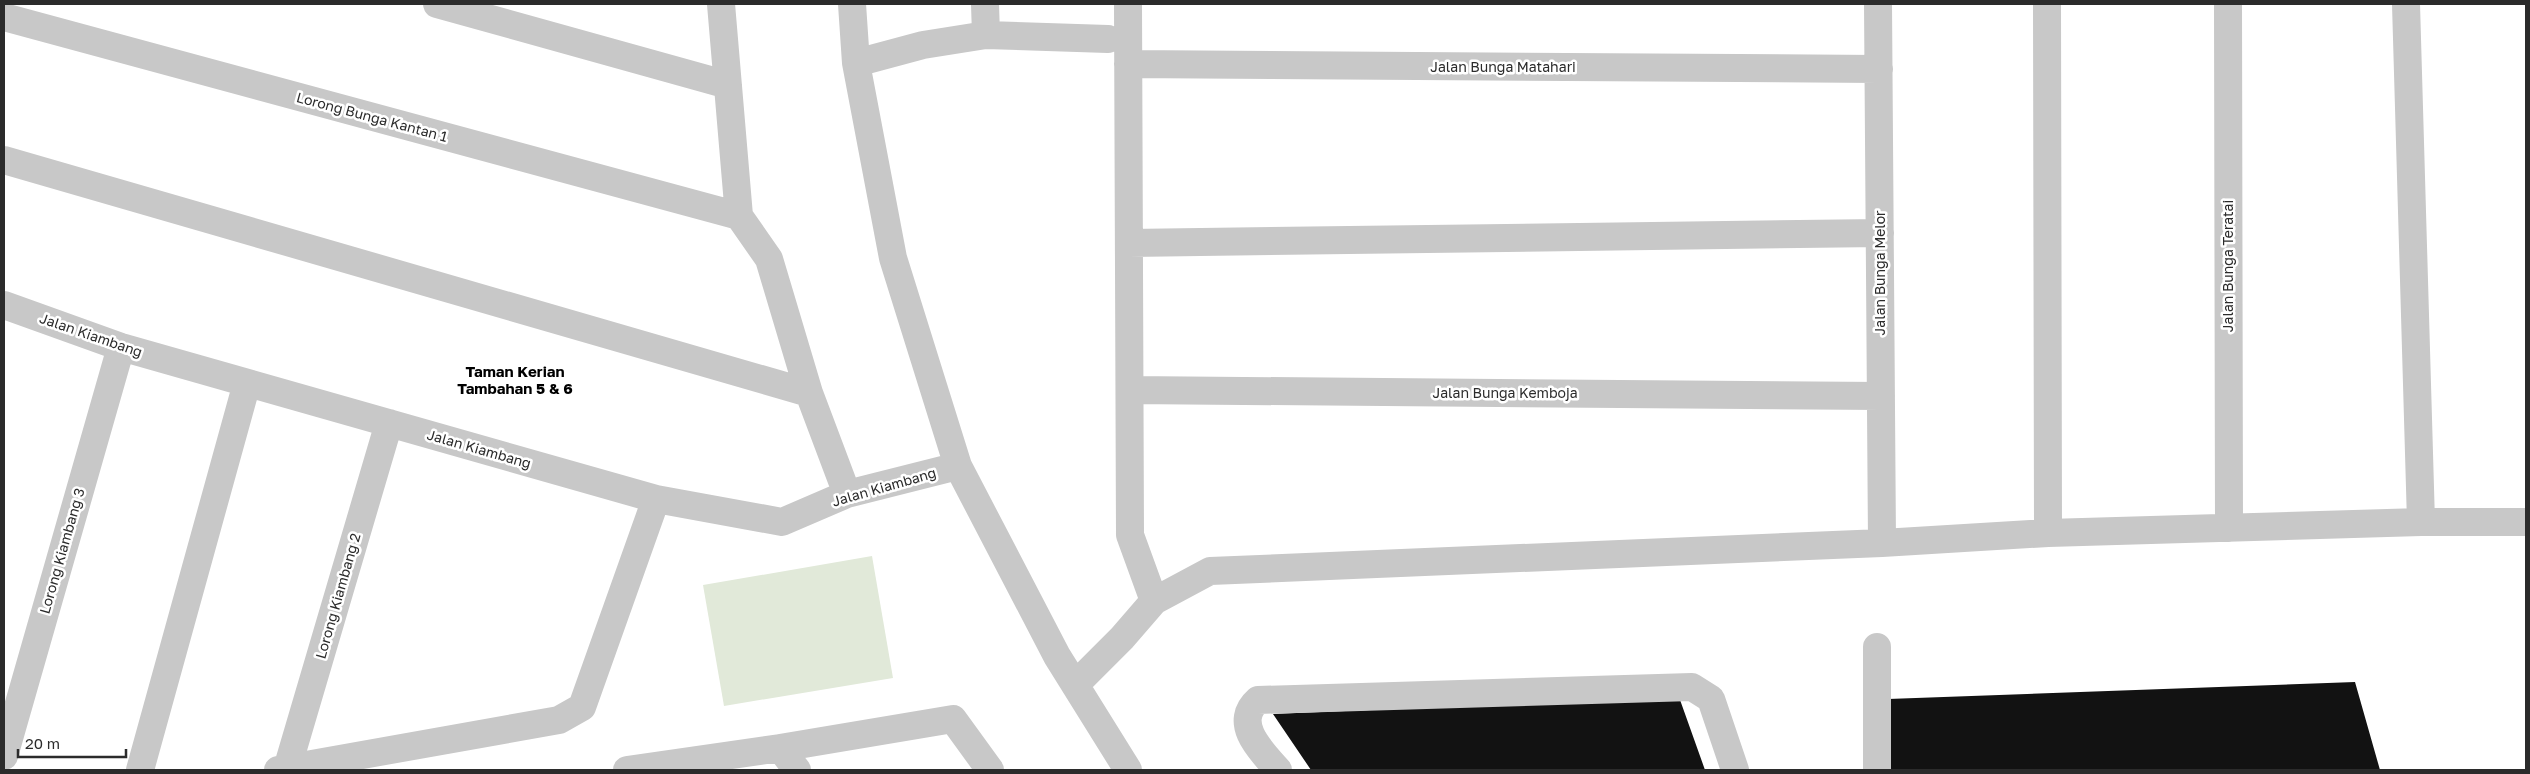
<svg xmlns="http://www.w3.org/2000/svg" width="2530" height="774" font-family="'Golos Text',sans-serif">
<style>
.green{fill:#e1e9d9}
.building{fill:#121212}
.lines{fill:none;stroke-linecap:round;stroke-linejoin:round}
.minor{stroke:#c8c8c8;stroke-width:28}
.labels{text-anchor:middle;stroke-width:5;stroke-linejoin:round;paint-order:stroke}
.street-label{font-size:14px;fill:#2b2b2b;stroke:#fff}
.neighbourhood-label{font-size:15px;font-weight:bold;fill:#000;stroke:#fff}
</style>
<rect width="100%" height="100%" fill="#fff"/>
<path class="green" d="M872 556 893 678 724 706 703 585Z"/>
<path class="building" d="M2355 682 2380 770H1891L1888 699Z
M1679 697 1705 770H1311L1273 714Z"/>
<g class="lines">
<path class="minor" d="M437 4 728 85
M721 4 739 216 769 259 809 393 847 494
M852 4 856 63 893 258 958 466 1057 656 1128 770
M985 4 986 35
M1128 4 1130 535 1154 601
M1878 4 1882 543
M2047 4 2048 533
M2228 4 2229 528
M2406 4 2421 522
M4 17 739 216
M856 63 923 45 986 35 1108 39
M1128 64 1879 69
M4 160 809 393
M1129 243 1880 233
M4 305 121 347 656 499 782 522 847 494 958 466
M1130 390 1881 396
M1877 647V770
M1075 685 1122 638 1154 601 1210 571 1882 543 2048 533 2421 522H2526
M4 756 121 347
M287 769 389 423
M140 770 247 383
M278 770 559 720 582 707 656 499
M627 770 780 748
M797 770 780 748 953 719 990 770
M1278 770C1261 751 1232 723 1258 700L1692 687 1711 699 1735 770"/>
</g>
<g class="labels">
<g class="street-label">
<text x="1503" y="72">Jalan Bunga Matahari</text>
<text transform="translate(372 117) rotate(15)" y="5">Lorong Bunga Kantan 1</text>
<text transform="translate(2228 266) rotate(-90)" y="5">Jalan Bunga Teratai</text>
<text transform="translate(1880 273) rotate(-90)" y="5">Jalan Bunga Melor</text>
<text transform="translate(91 335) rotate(19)" y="5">Jalan Kiambang</text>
<text x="1505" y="398">Jalan Bunga Kemboja</text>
<text transform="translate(479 449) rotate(16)" y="5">Jalan Kiambang</text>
<text transform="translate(884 487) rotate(-16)" y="5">Jalan Kiambang</text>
<text transform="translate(62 551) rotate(-74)" y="5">Lorong Kiambang 3</text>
<text transform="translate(338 596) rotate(-74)" y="5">Lorong Kiambang 2</text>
</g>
<g class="neighbourhood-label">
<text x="515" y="377">Taman Kerian<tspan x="515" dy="17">Tambahan 5 &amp; 6</tspan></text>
</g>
</g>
<rect width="2530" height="774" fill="none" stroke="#2b2b2b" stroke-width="10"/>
<path d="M18 749v8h108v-8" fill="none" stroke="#2b2b2b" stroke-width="2.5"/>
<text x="25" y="749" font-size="15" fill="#2b2b2b" stroke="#ffffff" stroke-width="4" paint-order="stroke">20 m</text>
</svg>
